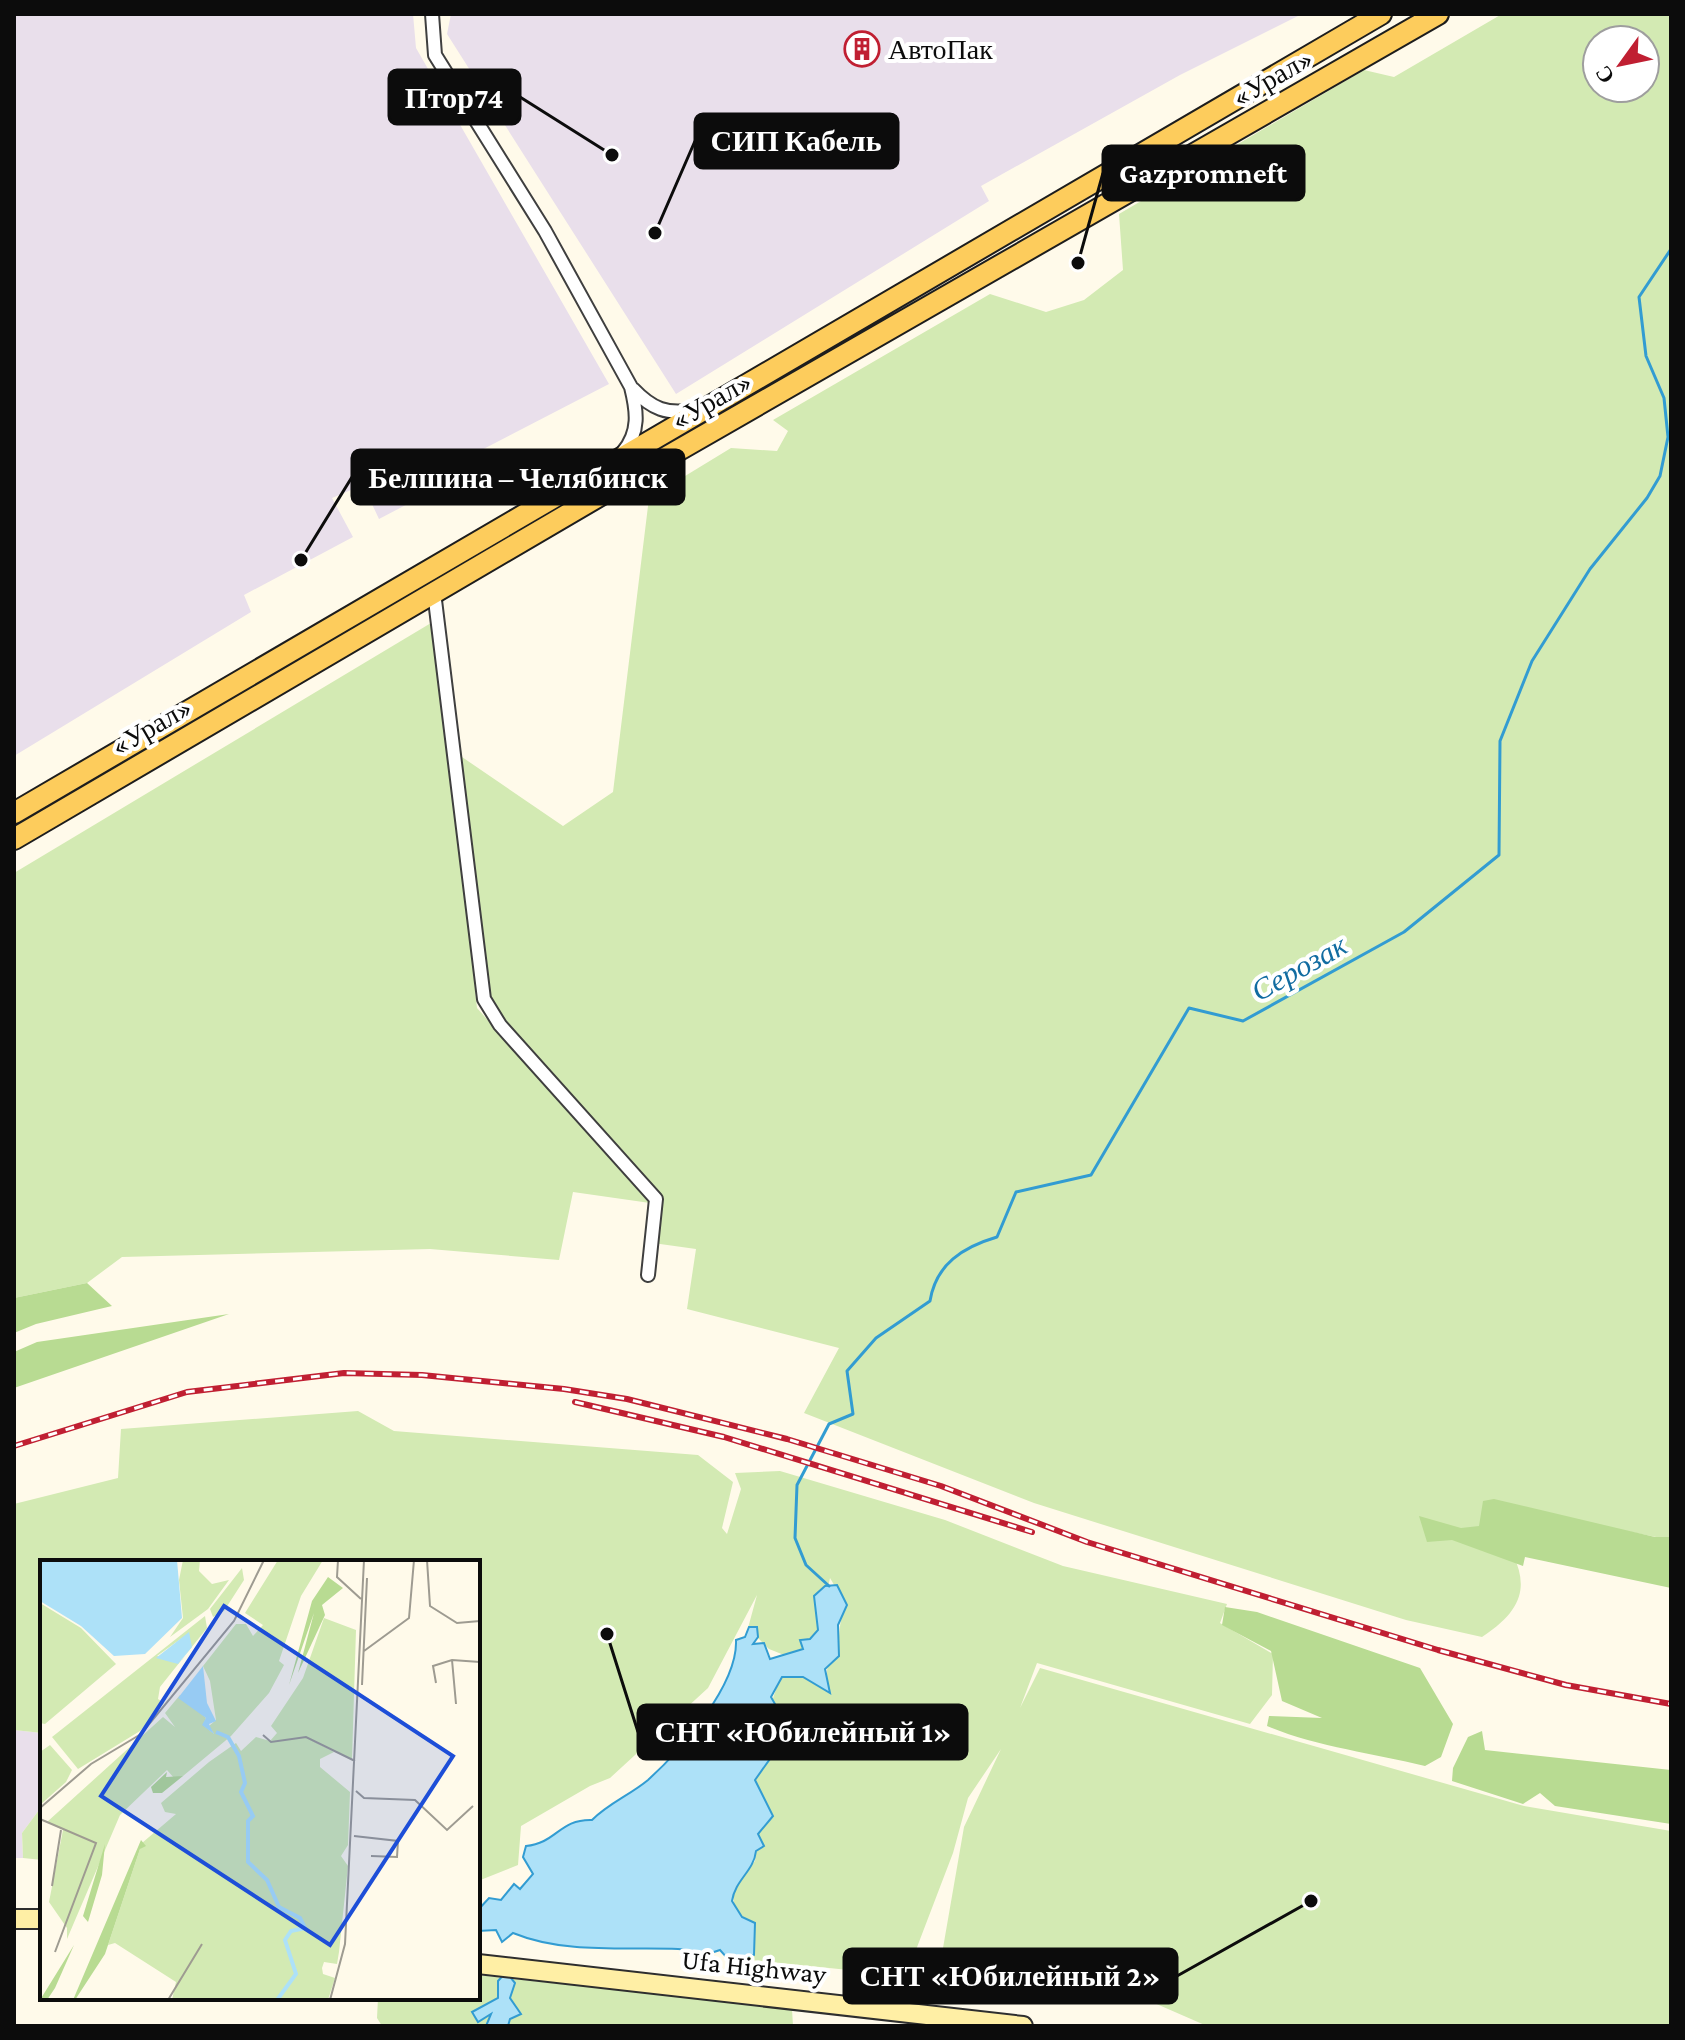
<svg xmlns="http://www.w3.org/2000/svg" width="1685" height="2040" font-family="'Crimson Pro',serif">
<style>
.industrial{fill:#e9dfeb}
.green{fill:#d3eab3;fill-rule:evenodd}
.forest{fill:#b8db92}
.water{fill:#ade1f8;stroke:#329cd2;stroke-width:2}
.lines{fill:none;stroke-linecap:round;stroke-linejoin:round}
.stream{stroke:#329cd2;stroke-width:3}
.minor-casing{stroke:#3f3f3f;stroke-width:16}
.secondary-casing{stroke:#2e2e2e;stroke-width:22}
.primary-casing{stroke:#1d1d1d;stroke-width:24}
.minor{stroke:#fff;stroke-width:12}
.secondary{stroke:#ffefa5;stroke-width:18}
.primary{stroke:#fdcc5c;stroke-width:20}
.rail-casing{stroke:#c01f32;stroke-width:6}
.rail{stroke:#fff;stroke-width:3;stroke-dasharray:9;stroke-linecap:butt}
.labels{text-anchor:middle;stroke-width:8;stroke-linejoin:round;paint-order:stroke}
.poi-label{font-size:28px;fill:#0c0c0c;stroke:#fff;text-anchor:start}
.street-label{font-size:28px;fill:#0c0c0c;stroke:#fff}
.water-label{font-size:30px;font-style:italic;fill:#116ca1;stroke:#fff}
.inset-river{fill:none;stroke:#ade1f8;stroke-width:4}
.inset-road{fill:none;stroke:#9e9b91;stroke-width:2}
.view{fill:#1d4ed8;fill-opacity:0.15;stroke:#1d4ed8;stroke-width:4}
.inset-edge{fill:none;stroke:#0c0c0c;stroke-width:4}
.leader{fill:none;stroke:#0c0c0c;stroke-width:3}
.callout-dot{fill:#0c0c0c;stroke:#fff;stroke-width:3}
.callout{fill:#0c0c0c;stroke:#0c0c0c;stroke-width:3}
.callout-label{font-size:30px;text-anchor:middle;font-weight:bold;fill:#fff}
</style>
<rect width="100%" height="100%" fill="#fffaea"/>
<path class="industrial" d="M14 14H413L416 48 609 384 437 473 442 486 379 519 363 485 332 498 353 537 244 595 251 612 14 756Z
M451 14H1302L1180 75 981 186 989 201 676 394 447 34Z
M14 1730 42 1733V1806L22 1833 23 1858H14Z"/>
<path class="green" d="M1502 14H1671V1537H1656L1484 1502C1514 1558 1550 1593 1482 1637L1406 1620 1034 1503 804 1413 839 1348 687 1309 696 1249 653 1243 657 1207 491 1003 484 987 462 757 563 826 613 792 649 498 731 448 777 451 788 431 773 420 990 294 1046 312 1084 300 1123 270 1119 214 1364 70 1394 77ZM1597 40H1645V88H1597Z
M436 620 477 1008 650 1203 573 1192 559 1260 430 1249 122 1257 87 1283 14 1298V873Z
M358 1411 394 1431 698 1455 733 1482 722 1528 727 1534 741 1489 735 1473 780 1471 945 1520 1063 1566 1227 1604 1220 1623 1273 1654 1272 1695 1250 1724 1037 1663 1020 1708 1040 1668 1524 1806 1671 1831V2026H1207L1129 1992 939 1971 964 1827 1001 1749 968 1798 953 1853 906 1976 733 1958 734 1885 755 1861 758 1834 755 1780 772 1756C764 1732 769 1700 782 1677H803L829 1692C822 1656 835 1664 839 1636 840 1624 841 1617 846 1605L830 1578C821 1618 830 1635 789 1657L769 1649 748 1628 757 1595 708 1688 610 1778 590 1786 521 1826 518 1865 478 1881V1562H42V1733L14 1730V1504L118 1478 121 1429Z
M42 1806V1860L23 1858 22 1833Z
M478 1975 792 2009 793 2026H382L377 2018 378 1998H478Z"/>
<path class="forest" d="M87 1283 112 1306 36 1324 14 1333V1298Z
M229 1314 14 1388V1352L37 1342Z
M1494 1499 1655 1537H1671V1588L1525 1557 1523 1566 1452 1540 1427 1542 1419 1516 1461 1528 1479 1526 1483 1501Z
M1225 1607 1257 1612 1420 1668 1453 1724 1441 1757 1425 1766C1373 1753 1317 1747 1267 1726L1269 1716 1322 1718 1282 1701 1271 1651 1222 1625Z
M1482 1731 1485 1750 1671 1770V1824L1555 1806 1540 1793 1523 1804 1452 1781 1453 1768 1468 1737Z"/>
<path class="water" d="M837 1585 847 1605 838 1625 839 1656 825 1669 830 1693 803 1677H782L771 1697 775 1704 771 1712 781 1721C766 1731 767 1740 772 1756L755 1780 773 1816 758 1834 764 1846 756 1851C754 1871 735 1880 732 1901L742 1917 755 1923 754 1955 728 1959 720 1950C704 1957 695 1950 678 1949 625 1947 564 1954 513 1933L502 1942 496 1930 478 1931V1910L489 1898 501 1900 514 1884 520 1889 533 1874 523 1857 526 1846C557 1843 559 1819 592 1820 609 1803 630 1795 648 1780 680 1751 738 1685 736 1640L745 1637 749 1627H757L758 1637 753 1644 764 1643 770 1659 803 1649 800 1640 810 1639 818 1630 814 1596 825 1586Z
M506 1972 515 1983 510 1998 521 2014 510 2019 508 2026H486L491 2014 478 2022 472 2012 498 1998V1981Z"/>
<g class="lines">
<path class="stream" d="M829 1586 806 1565 795 1538 797 1485 829 1424 853 1414 847 1371 876 1338 930 1301C936 1264 963 1247 997 1237L1016 1192 1091 1175 1189 1008 1243 1021 1404 932 1499 855 1500 741 1532 661 1590 569 1647 498 1660 476 1668 437 1664 398 1646 356 1639 297 1671 249"/>
<defs>
<path id="minor" d="M432 14 435 55 545 231 631 387C637 411 640 432 623 452
M633 389C652 409 667 415 694 410
M434 592 484 999 500 1025 656 1199 648 1275"/>
<path id="secondary" d="M14 1919H42
M478 1964 1023 2026"/>
<path id="primary" d="M14 813 1381 14
M14 839 611 489 1438 14"/>
</defs>
<use href="#minor" class="minor-casing"/>
<use href="#secondary" class="secondary-casing"/>
<use href="#primary" class="primary-casing"/>
<use href="#minor" class="minor"/>
<use href="#secondary" class="secondary"/>
<use href="#primary" class="primary"/>
<defs>
<path id="rail" d="M575 1402 724 1437 1032 1532
M14 1446 187 1392 344 1373 422 1375 564 1389 627 1399 787 1439 941 1486 1087 1542 1438 1650 1566 1685 1671 1704"/>
</defs>
<use href="#rail" class="rail-casing"/>
<use href="#rail" class="rail"/>
</g>
<defs>
<symbol id="building-ring" viewBox="-11 -11 22 22"><circle r="9.5" fill="#fff" stroke="#c01f32" stroke-width="1.5"/><path d="M-4-6H4V6H1V3H-1V6H-4ZM-2.5-4.3h1.7v1.8h-1.7ZM.8-4.3h1.7v1.8H.8ZM-2.5-1h1.7V.8h-1.7ZM.8-1h1.7V.8H.8Z" fill="#c01f32"/></symbol>
</defs>
<g fill-rule="evenodd">
<use href="#building-ring" x="842" y="29" width="40" height="40"/>
</g>
<g class="labels">
<g class="poi-label">
<text x="888" y="59">АвтоПак</text>
</g>
<g class="street-label">
<text transform="translate(1272 77) rotate(-30)" y="10">«Урал»</text>
<text transform="translate(711 400) rotate(-30)" y="10">«Урал»</text>
<text transform="translate(151 726) rotate(-30)" y="10">«Урал»</text>
<text transform="translate(754 1966) rotate(6)" y="10">Ufa Highway</text>
</g>
<g class="water-label">
<text transform="translate(1299 968) rotate(-29)" y="10">Серозак</text>
</g>
</g>
<g transform="translate(40 1560)">
<rect width="440" height="440" fill="#fffaea"/>
<path d="M143 0H160L159 11 172 24 189 20 168 49 130 77 143 58 139 20ZM238 0H283L261 36 239 101 244 105 229 133 191 176 143 216 134 218 127 210 80 255 27 379V368L9 342 23 270 7 262 123 157 135 167 125 153 140 135 166 158 163 165 174 174 169 166 176 160 170 121 163 106 196 64H206L213 76 223 65 205 53ZM202 8 204 20 184 51 173 57 170 49ZM0 43 41 68 76 104 5 164 0 163ZM165 56 167 68 120 127 118 139 124 143 100 171 38 209 12 177ZM142 78 151 87 142 100 117 96ZM284 58 316 70 312 199 265 177 294 192 280 199V207L310 232 308 285 301 296 308 306 299 392 297 404 284 402 282 408 283 414 295 418 288 440H132L136 422 75 383 68 385 102 283 136 254 125 252 121 243 169 202 196 183 201 191 216 177 230 181 237 173 231 166 263 118ZM10 185 32 210 26 222 0 245V192Z" fill="#d3eab3" fill-rule="evenodd"/>
<path d="M288 17 303 28 282 45 285 55 258 113 274 53 249 125 272 41ZM127 212 126 217 143 216 122 233H113L111 227ZM101 280 106 286 100 289 65 394 35 440H33ZM65 284 62 315 48 362 43 356ZM34 385 15 428 7 440H0Z" fill="#b8db92"/>
<path d="M0 0H137L142 58 105 94 74 96 41 66 0 41ZM149 72 152 87 138 104 116 98ZM163 106 167 143 176 161 169 164 174 174 162 165 166 158 138 138Z" fill="#ade1f8"/>
<path class="inset-river" d="M176 172 188 177 199 196 205 223 201 232 213 256 208 261V302L227 320 239 347 260 358 265 368 251 371 245 380 256 414 237 440"/>
<path class="inset-road" d="M298 0 297 17 321 39M387 0 390 46 417 63 440 61M324 91 369 58 374 0M412 100 416 144M396 123 393 106 412 100 440 102M322 125 327 18M223 175 231 182 266 177 315 201M316 231 324 238 375 240 407 270 433 246M0 248 51 204 101 174 194 61 224 0M0 259 56 283 15 392M314 276 358 281 357 297 331 296M12 326 21 270M128 440 162 384M290 440 305 384 324 0"/>
<path class="view" d="M184 46 413 196 290 385 61 236Z"/>
<rect width="440" height="440" class="inset-edge"/>
</g>
<path class="leader" d="M612 155L520 97M655 233L695 141M1078 263L1103 173M301 560L352 477M607 1634L638 1732M1311 1901L1177 1976"/>
<g class="callout-dot">
<circle cx="612" cy="155" r="8"/>
<circle cx="655" cy="233" r="8"/>
<circle cx="1078" cy="263" r="8"/>
<circle cx="301" cy="560" r="8"/>
<circle cx="607" cy="1634" r="8"/>
<circle cx="1311" cy="1901" r="8"/>
</g>
<g class="callout">
<rect x="389" y="70" width="131" height="54" rx="8"/>
<rect x="695" y="114" width="203" height="54" rx="8"/>
<rect x="1103" y="146" width="201" height="54" rx="8"/>
<rect x="352" y="450" width="332" height="54" rx="8"/>
<rect x="638" y="1705" width="329" height="54" rx="8"/>
<rect x="844" y="1949" width="333" height="54" rx="8"/>
</g>
<g class="callout-label">
<text x="454" y="108">Птор74</text>
<text x="796" y="151">СИП Кабель</text>
<text x="1203" y="183">Gazpromneft</text>
<text x="518" y="488">Белшина – Челябинск</text>
<text x="803" y="1742">СНТ «Юбилейный 1»</text>
<text x="1010" y="1986">СНТ «Юбилейный 2»</text>
</g>
<rect width="1685" height="2040" fill="none" stroke="#0c0c0c" stroke-width="32"/>
<g transform="translate(1621 64) rotate(237)"><circle r="38" fill="#ffffff" stroke="#9e9e9e" stroke-width="2"/>
<path d="M0-6L14 30L0 20L-14 30Z" fill="#c01f32"/>
<text y="-12" font-size="22" font-weight="bold" text-anchor="middle" fill="#0c0c0c">С</text>
</g>
</svg>
